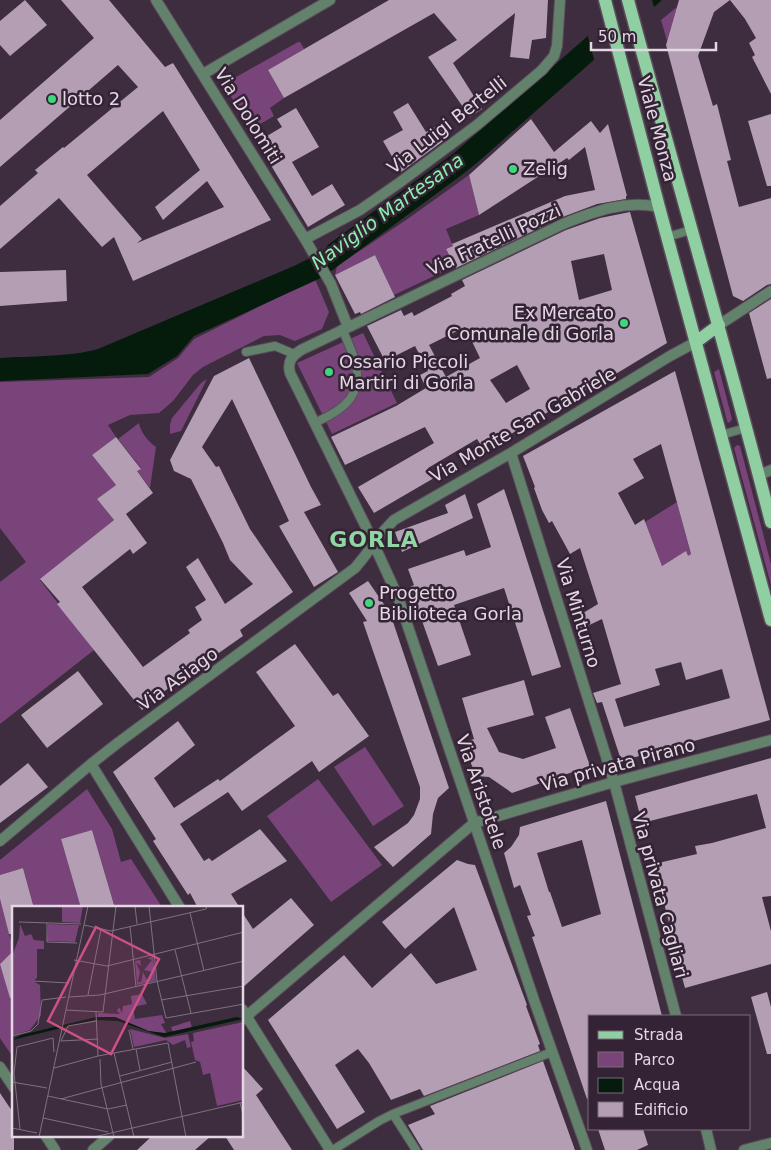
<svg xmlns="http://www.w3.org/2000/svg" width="771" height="1150" font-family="'DejaVu Sans',sans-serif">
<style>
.green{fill:#79447a}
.water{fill:#051c0d}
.pier{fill:#3e2d3e}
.building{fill:#b39eb3;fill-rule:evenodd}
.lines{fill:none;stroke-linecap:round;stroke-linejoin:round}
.lane-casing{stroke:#5c4c5c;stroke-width:10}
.street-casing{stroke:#5c4c5c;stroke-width:12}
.primary-casing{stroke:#5c4c5c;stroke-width:15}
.lane{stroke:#63826b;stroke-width:8}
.street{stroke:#63826b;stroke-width:10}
.primary{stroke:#90cfa1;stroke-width:12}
.poi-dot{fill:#3ed77d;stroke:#342334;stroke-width:2}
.labels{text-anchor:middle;stroke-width:5;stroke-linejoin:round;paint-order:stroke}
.poi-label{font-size:18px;fill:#e2d7e2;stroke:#342334;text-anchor:start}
.street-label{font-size:18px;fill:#e2d7e2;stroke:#342334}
.water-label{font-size:19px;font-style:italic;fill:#8af1ab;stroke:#342334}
.district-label{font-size:22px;font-weight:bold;letter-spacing:1px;fill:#90d6a4;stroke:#342334}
.inset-road{fill:none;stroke:#807180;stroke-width:1}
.view{fill:#cc5184;fill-opacity:0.15;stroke:#cc5184;stroke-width:2.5}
.inset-edge{fill:none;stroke:#e2d7e2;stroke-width:2.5}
</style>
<rect width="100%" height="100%" fill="#3e2d3e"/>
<path class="green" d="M677 7 667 41 661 20Z
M298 42H300L304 49 268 70 284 98 270 108 274 116 250 130 224 84Z
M469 175 479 215 446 229 453 246 446 249 455 266 394 295 375 255 335 275 337 266 406 220Z
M315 279 329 312 322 329 295 341 280 335 264 336 203 367 193 375 173 401 159 413 130 415 108 425 116 437 92 455 116 485 97 499 114 520 40 580 94 650 0 724V582L26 562 0 528V382L149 377 178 358 194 339Z
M363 333 397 403 332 434 297 363Z
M719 369 732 419 730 422 728 423 727 421 714 372Z
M207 379 181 431 170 434V424L172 418 201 383Z
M139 423C141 433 148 441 156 447L150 488 137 471 141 468 118 439Z
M737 445 740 446 771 564V585L734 448Z
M677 502 691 555 675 564 673 559 662 566 645 522Z
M365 747 404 806 373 826 334 767Z
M318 779 382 865 331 902 267 816Z
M87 789 112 829 121 862 131 859 162 907H115L92 830 61 839 81 907H34L23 868 0 875V860Z
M0 899 11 941 14 940V950L0 964 14 995V1059L0 1038Z"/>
<path class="water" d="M629 0H662L478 162 459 177 323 277 194 336 177 356 148 374 0 381V358C30 356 70 357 98 349L294 266 322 252 329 244 454 153Z"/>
<path class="pier" d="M625 0H652L655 10 595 63 587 33Z"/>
<path class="building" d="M25 0 47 25 10 56 0 45V21Z
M61 0H109L165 67 173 63 271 220 133 281 114 237 102 247 59 198 0 249V206L38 173 35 170 63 147 64 148 138 87 118 65 0 167V120L94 38ZM163 111 200 170 155 207 163 220 207 181 224 207 137 243 142 239 87 175Z
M389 0H548L546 38 532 40 529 59 510 57 515 13 453 63 482 109 470 117 428 57 457 40 434 13 284 98 268 70Z
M679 0H771V94L752 57 755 55 749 43 756 38 745 19 730 0 714 12 698 56 713 106 717 104 731 160 727 161 739 207 771 198V284L767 285 743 301 733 296 666 45Z
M408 103 426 132 440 124 446 139 401 172 383 141 403 130 393 112Z
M296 108 319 147 292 162 312 196 332 184 345 205 308 227 257 142 282 127 277 119Z
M771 114V186H767L748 121Z
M531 119 554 152 591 121 600 133 608 124 627 196H626V199L597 204 560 218 456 268 446 249 453 246 452 244 565 196 595 190 585 147 569 160 567 158 479 215 469 175Z
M630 212 667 343 614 375 613 374 600 381 484 450 477 439 428 468 434 478 374 513 358 487 434 443 425 427 345 465 331 437 396 406 426 388 420 375 428 371 415 346 385 361 367 326 401 310 404 316 412 312 414 316 452 296 451 294 465 286 462 280 566 230 600 218ZM604 254 612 290 579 300 571 261ZM465 327 480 358 446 377 429 345ZM517 365 530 389 506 403 490 380Z
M375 255 395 297 361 314 360 312 355 314 335 275Z
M66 270 67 301 0 306V272Z
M771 299V378L767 379 749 313Z
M249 358 311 487 321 505 304 512 338 572 314 587 279 526 289 521 232 399 202 447 216 467 219 466 250 529 293 592 240 630 243 636 166 690 142 710 57 604 60 602 40 579 114 520 97 499 116 485 92 455 116 437 141 469 137 471 153 493 126 514 147 543 133 554 130 549 82 587 143 667 190 633 188 630 202 620 195 607 206 600 186 567 198 558 225 604 253 584 230 560 223 543 191 479 174 471 170 460 214 376Z
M675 371 770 720 632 758 621 760 602 702 597 703 593 693 621 684 602 619 579 630 575 618 598 604 580 548 570 554 552 521 549 523 542 510 534 488 535 487 523 456ZM661 444 691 554 688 556 686 551 662 566 644 519 635 525 618 493 644 478 633 459ZM681 662 686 680 722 669 730 698 624 727 615 699 660 685 655 669Z
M504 489 513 516 561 667 532 676 504 588 454 605 471 655 438 666 410 587 414 585 408 569 464 550 466 556 491 547 477 504Z
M465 494 473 518 402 552 395 532 448 513 445 505Z
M368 581 390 613 449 788 438 798 433 814 431 834 393 867 374 847 408 823 414 815 420 799V787L363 622 367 621 349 593Z
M295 644 333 696 338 693 369 736 319 772 312 761 242 811 228 792 180 824 204 861 209 858 212 861 260 829 287 861 231 894 240 908H198L190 893 188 895 153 841 156 839 113 772 178 721 195 745 154 778 174 808 218 779 220 781 295 726 256 672Z
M78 671 103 704 47 748 21 715Z
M524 680 534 715 487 728 499 752 523 759 556 748 545 717 570 708 590 766 512 793 489 777 476 776 463 743 474 739 462 698Z
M771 758V896L762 897 771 931V964L685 988 671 938H673L654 864 697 854 695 846 712 843 766 828 757 794 642 823 635 796Z
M28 763 48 787 0 823V786Z
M606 801 662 1016H590V1098L587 1099 532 937 535 936 527 916 531 915 520 885 514 888 504 853 511 847 519 835 520 827ZM582 840 601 914 562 927 550 892H549L537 853Z
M92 830 115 908H81L61 839Z
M457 860 468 864 475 865 527 1005 526 1006 540 1044 538 1045 540 1051 424 1096 420 1089 391 1100 369 1063 358 1049 335 1065 365 1112 337 1129 268 1020 344 955 372 988 411 953 436 984 477 970 454 907 405 949 382 922Z
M23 868 34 908H14V934H9L0 899V875Z
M291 898 314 925 242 988V912L253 929Z
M14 950V997L10 998 0 964Z
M767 992 771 1007V1054H767L751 997Z
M543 1061 575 1150H423L408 1125 435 1114 430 1106Z
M242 1066 263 1089 256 1095 292 1150H234L225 1136H242Z
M0 1093 14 1114V1150H0Z
M598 1129H643L648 1145 637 1150H605Z
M152 1136H211L195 1150H137Z"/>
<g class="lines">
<defs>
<path id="lane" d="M667 237 691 230
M246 352 275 346 294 354
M315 423C324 418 334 414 342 407 369 385 354 355 342 329
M721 435 746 428
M393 1114 416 1150
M333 1150 379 1121 393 1114 552 1052"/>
<path id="street" d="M156 0 305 239 331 284 348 327
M203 74 330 0
M305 239 360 210 399 183 477 125 542 70 554 56 557 46 560 0
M719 325 771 291
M511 453 614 782 676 1016
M759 475 771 470
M91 764 180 908
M0 841 91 764 119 742 355 568 364 557 381 534 394 520 511 453 670 356 696 342
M242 1009 330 1150
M242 1020 474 823 614 782 771 740
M0 1067 14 1088
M706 1129 711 1150
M46 1136 55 1150
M93 1150 109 1136
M587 1150 535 1003 398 597 366 527 290 373C287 361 292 356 301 350L563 224C595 211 625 200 659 207
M744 1150 771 1143"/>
<path id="primary" d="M605 0 659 207 771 620
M628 0C675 174 726 347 771 522
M696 342 719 325"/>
</defs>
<use href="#lane" class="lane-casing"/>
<use href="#street" class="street-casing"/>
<use href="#primary" class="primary-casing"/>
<use href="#lane" class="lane"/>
<use href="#street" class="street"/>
<use href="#primary" class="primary"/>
</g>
<g class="poi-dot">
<circle cx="52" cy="99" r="5"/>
<circle cx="513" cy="169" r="5"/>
<circle cx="624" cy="323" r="5"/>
<circle cx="329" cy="372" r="5"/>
<circle cx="369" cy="603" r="5"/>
</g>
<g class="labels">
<g class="poi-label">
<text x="62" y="105">lotto 2</text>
<text x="523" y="175">Zelig</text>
<text x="614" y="319" text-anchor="end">Ex Mercato<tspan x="614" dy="21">Comunale di Gorla</tspan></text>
<text x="339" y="368">Ossario Piccoli<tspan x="339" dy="21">Martiri di Gorla</tspan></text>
<text x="379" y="599">Progetto<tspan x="379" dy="21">Biblioteca Gorla</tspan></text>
</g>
<g class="street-label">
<text transform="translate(248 116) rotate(58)" y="6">Via Dolomiti</text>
<text transform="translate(447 125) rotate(-38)" y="6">Via Luigi Bertelli</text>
<text transform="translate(657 129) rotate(75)" y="6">Viale Monza</text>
<text transform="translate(494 240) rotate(-25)" y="6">Via Fratelli Pozzi</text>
<text transform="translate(523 425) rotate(-30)" y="6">Via Monte San Gabriele</text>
<text transform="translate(578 613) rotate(73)" y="6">Via Minturno</text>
<text transform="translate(178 679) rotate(-36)" y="6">Via Asiago</text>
<text transform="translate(618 765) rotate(-15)" y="6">Via privata Pirano</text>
<text transform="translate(481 792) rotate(71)" y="6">Via Aristotele</text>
<text transform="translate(660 895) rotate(75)" y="6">Via privata Cagliari</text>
</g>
<g class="water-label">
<text transform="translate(387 211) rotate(-36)" y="7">Naviglio Martesana</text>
</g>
<g class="district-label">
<text x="374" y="547">GORLA</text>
</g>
</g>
<g transform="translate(12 906)">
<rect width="231" height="231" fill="#3e2d3e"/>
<path d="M50 0H71L68 17 50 16ZM8 18 13 30 19 28 22 34 32 35V43H25V72L21 75 28 79 29 109 18 124 0 130V50L7 32ZM36 18 67 19 63 36 35 35ZM141 51 144 75 125 79 123 55 128 54 129 60 124 56 128 66 126 76H129L131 66 136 76 140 66 132 64 140 54 135 52ZM130 88 135 98 121 101 123 113 150 109 153 117 149 118 155 128 137 125 103 111 85 112 86 107 108 108 105 105 107 101 110 107 111 100 120 98 119 90ZM178 115 180 122 161 127 159 121ZM231 116V194L205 200 198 167 191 169 188 156 183 154 179 136 182 135 181 127ZM118 123 153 132 176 128 179 141 175 142 173 134 161 139 154 134 122 141Z" fill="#79447a"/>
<path d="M84 111H103L136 125 153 127 225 111 231 113 152 131 106 115 83 114 0 134 9 129Z" fill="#051c0d"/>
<path class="inset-road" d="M123 0 125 18M137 0 145 75 154 112 232 98M178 7 192 65M7 16 69 18M35 17V36L65 37M72 19 99 25 194 3 195 0M118 20 124 81M163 44 179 107M62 54 95 60 232 26M21 75 57 77M76 89 89 23M57 91 88 89 232 55M149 94 232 80M54 104 91 106 104 0M117 124 121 143M0 130 19 125 26 118 30 94 54 91M49 135 56 120 84 115M49 135 86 133M124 143 128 164M102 147 122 231M86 150 156 137 174 231M88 153 89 178 102 231M42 162 86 150 84 106M108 170 160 156M0 176 35 182M36 190 96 203 115 199M49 193 184 156M228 196 232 213M31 212 96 226M0 222 25 227M8 223 2 167 5 141 41 132 42 146M27 231 76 0M82 231 232 196"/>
<path class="view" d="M84 21 147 53 99 148 36 115Z"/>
<rect width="231" height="231" class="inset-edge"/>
</g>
<rect x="588" y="1015" width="162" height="115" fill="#342334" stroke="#7a6b7a"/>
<rect x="598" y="1031" width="25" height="8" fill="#90cfa1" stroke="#7a6b7a"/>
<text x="634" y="1040" font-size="15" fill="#e2d7e2">Strada</text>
<rect x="598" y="1052" width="25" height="15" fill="#79447a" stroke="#7a6b7a"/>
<text x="634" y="1065" font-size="15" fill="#e2d7e2">Parco</text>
<rect x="598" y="1078" width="25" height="15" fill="#051c0d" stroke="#7a6b7a"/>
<text x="634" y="1090" font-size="15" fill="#e2d7e2">Acqua</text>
<rect x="598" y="1102" width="25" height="15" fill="#b39eb3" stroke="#7a6b7a"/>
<text x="634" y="1115" font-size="15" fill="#e2d7e2">Edificio</text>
<path d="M591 42v8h125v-8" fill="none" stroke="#e2d7e2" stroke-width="2.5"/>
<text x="598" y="42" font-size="15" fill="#e2d7e2" stroke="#342334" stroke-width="4" paint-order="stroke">50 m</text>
</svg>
